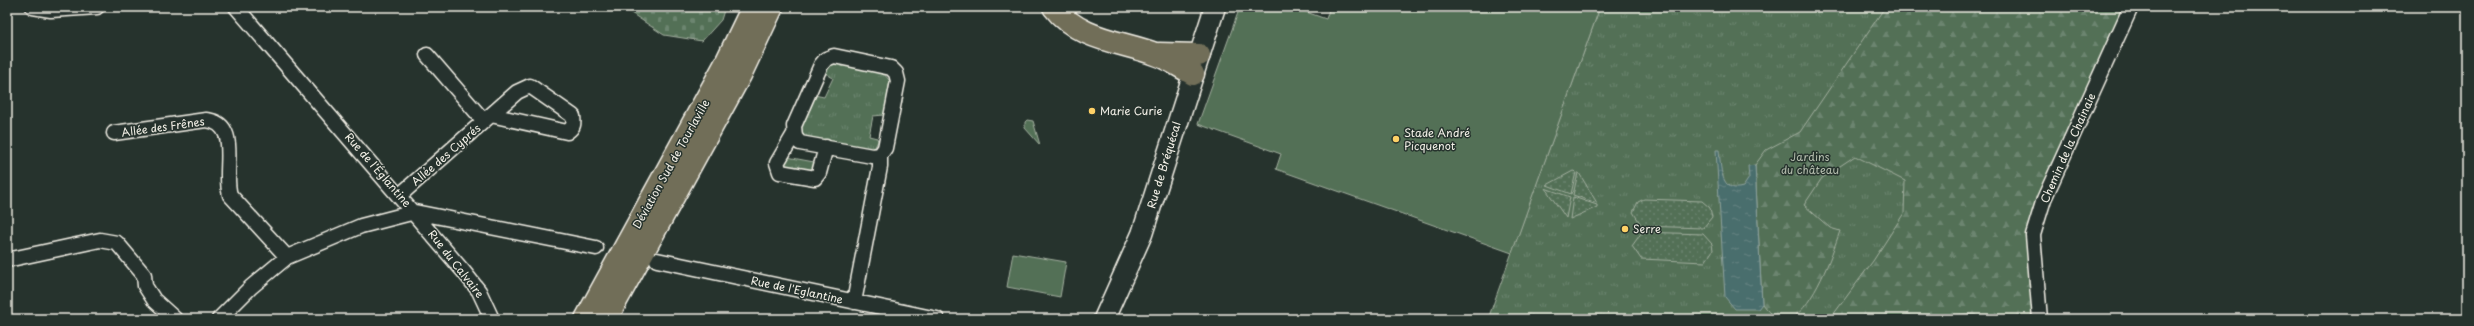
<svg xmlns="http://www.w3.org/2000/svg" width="2474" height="326" font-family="'Playpen Sans',sans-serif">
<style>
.grass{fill:url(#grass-tufts);stroke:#a4b0a0}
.forest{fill:url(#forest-firs);stroke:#a4b0a0}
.cemetery{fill:url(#cemetery-stones);stroke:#a4b0a0}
.garden{fill:url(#garden-dots);stroke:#a4b0a0}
.pitch{fill:#537057;stroke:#a4b0a0}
.water{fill:url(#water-ripples);stroke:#8ea29e}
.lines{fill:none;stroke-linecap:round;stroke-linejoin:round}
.street-casing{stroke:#f4f1e8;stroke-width:17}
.secondary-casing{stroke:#f4f1e8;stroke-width:23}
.highway-casing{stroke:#f4f1e8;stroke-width:25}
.street{stroke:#26332d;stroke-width:14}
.secondary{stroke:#26332d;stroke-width:20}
.highway{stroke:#716e59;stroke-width:22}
.poi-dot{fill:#ffd166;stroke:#26332d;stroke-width:1.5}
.labels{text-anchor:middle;stroke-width:3;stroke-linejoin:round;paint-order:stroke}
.poi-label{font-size:11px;fill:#f4f1e8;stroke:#26332d;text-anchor:start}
.street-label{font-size:11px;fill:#f4f1e8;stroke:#26332d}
.park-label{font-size:11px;fill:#b4bdae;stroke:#26332d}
</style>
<defs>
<pattern id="grass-tufts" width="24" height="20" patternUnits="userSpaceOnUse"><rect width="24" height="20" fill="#537057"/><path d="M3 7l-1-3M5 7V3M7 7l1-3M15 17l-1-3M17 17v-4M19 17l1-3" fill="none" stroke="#6c856f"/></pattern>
<pattern id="forest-firs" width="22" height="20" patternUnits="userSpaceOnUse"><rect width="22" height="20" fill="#537057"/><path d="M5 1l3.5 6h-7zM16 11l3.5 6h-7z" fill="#6c856f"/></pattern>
<pattern id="cemetery-stones" width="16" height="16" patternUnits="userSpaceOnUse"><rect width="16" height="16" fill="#537057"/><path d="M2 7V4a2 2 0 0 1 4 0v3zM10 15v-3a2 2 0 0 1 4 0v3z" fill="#6c856f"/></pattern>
<pattern id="garden-dots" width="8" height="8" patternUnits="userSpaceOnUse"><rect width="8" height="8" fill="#537057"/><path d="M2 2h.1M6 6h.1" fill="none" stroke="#6c856f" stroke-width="1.8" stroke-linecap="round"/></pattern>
<pattern id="water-ripples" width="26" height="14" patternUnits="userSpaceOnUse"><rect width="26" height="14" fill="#4a6e6d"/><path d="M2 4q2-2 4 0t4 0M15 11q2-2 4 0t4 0" fill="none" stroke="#658382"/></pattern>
</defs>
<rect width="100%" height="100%" fill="#26332d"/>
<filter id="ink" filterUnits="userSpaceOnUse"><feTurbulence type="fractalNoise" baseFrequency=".025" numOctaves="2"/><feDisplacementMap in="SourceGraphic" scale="8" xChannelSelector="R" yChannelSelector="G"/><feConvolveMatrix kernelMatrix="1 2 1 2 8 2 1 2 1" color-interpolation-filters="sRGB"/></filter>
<g filter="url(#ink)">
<path class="grass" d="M1600 7H2131L2033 235 2040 319H1488Z
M831 64H838L883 73 890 81 884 115 873 116 869 136 877 138 878 141 873 151 808 140 804 137 800 127 814 95 824 97 833 78 825 73Z
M1027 120 1033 121 1040 145 1025 128V122Z
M787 157 814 162 811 174 781 165Z"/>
<path class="forest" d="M1885 7H2131L2033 235 2040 319H1990L1967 314 1925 319H1830L1873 261 1904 213 1905 181 1855 156 1822 178 1804 205 1830 228 1840 231C1831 257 1815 304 1791 319 1776 319 1771 316 1762 304L1755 165 1766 150 1800 132Z"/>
<path class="cemetery" d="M622 7H725L721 20 702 41 664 35Z"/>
<path class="garden" d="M1573 171 1576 172 1571 194 1547 185Z
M1578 173H1579L1597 203 1573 195Z
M1545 188 1570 197 1566 218Z
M1573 197 1597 205V207L1570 219Z
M1644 199 1702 201 1710 208 1712 217 1703 228 1642 226 1633 212 1638 202Z
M1642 232 1703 234 1712 244 1713 250 1705 262 1641 259 1632 246Z"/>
<path class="pitch" d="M1240 7H1292L1326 19 1330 7H1600L1512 253 1276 169 1281 154 1198 124Z
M1013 253 1066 262 1060 297 1007 287Z"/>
<path class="water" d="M1716 150H1719C1721 166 1720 194 1743 187L1749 178 1748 166 1755 165 1762 304 1758 309H1735L1725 297Z"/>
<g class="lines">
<defs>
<path id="street" d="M33 7 51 10 97 7
M236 7 464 272 479 291 492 319
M427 55 484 121
M834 56 891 68 896 73 898 81 885 148 880 155 872 156 800 143 795 137 794 126 821 65 826 59Z
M114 133 206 120C242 123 222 171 230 195L287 257
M794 134 777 163 780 172 815 178 819 173 826 147
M400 195 517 92 530 86 573 116C574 124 574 127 567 132L491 115
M7 260 100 240 117 243 144 275 145 286 154 300 175 319
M657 260 937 319
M854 302 880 167V155
M219 319 251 287 287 257 361 226 415 212 596 248
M2040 319 2033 235 2044 199 2131 7"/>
<path id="secondary" d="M1104 319 1142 234 1215 7"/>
<path id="highway" d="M1054 7C1079 40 1120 41 1155 54 1168 58 1181 67 1193 74
M1159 54 1199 55
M586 319 725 65 753 7
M606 319 740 75 772 7"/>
</defs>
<use href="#street" class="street-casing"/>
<use href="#secondary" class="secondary-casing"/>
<use href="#highway" class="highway-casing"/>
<use href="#street" class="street"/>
<use href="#secondary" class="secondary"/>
<use href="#highway" class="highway"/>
</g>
</g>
<g class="poi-dot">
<circle cx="1092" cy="111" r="4"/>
<circle cx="1396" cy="139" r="4"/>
<circle cx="1625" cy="229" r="4"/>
</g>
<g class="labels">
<g class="poi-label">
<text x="1100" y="115">Marie Curie</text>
<text x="1404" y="137">Stade André<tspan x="1404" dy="13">Picquenot</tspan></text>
<text x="1633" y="233">Serre</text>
</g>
<g class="street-label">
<text transform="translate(163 127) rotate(-8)" y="4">Allée des Frênes</text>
<text transform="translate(2068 148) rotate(-66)" y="4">Chemin de la Chainaie</text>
<text transform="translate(446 155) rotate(-41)" y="4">Allée des Cyprés</text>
<text transform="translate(671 164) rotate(-61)" y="4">Déviation Sud de Tourlaville</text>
<text transform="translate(1164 165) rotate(-73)" y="4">Rue de Bréquécal</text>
<text transform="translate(378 170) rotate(49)" y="4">Rue de l'Églantine</text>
<text transform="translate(456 264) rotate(52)" y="4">Rue du Calvaire</text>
<text transform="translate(797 290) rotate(12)" y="4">Rue de l'Eglantine</text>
</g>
<g class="park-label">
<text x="1810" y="161">Jardins<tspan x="1810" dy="13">du château</tspan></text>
</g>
</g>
<rect width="2474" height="326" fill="none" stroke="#26332d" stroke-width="24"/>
<rect x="12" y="12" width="2450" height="302" fill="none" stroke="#f4f1e8" stroke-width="1.5" filter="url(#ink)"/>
</svg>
